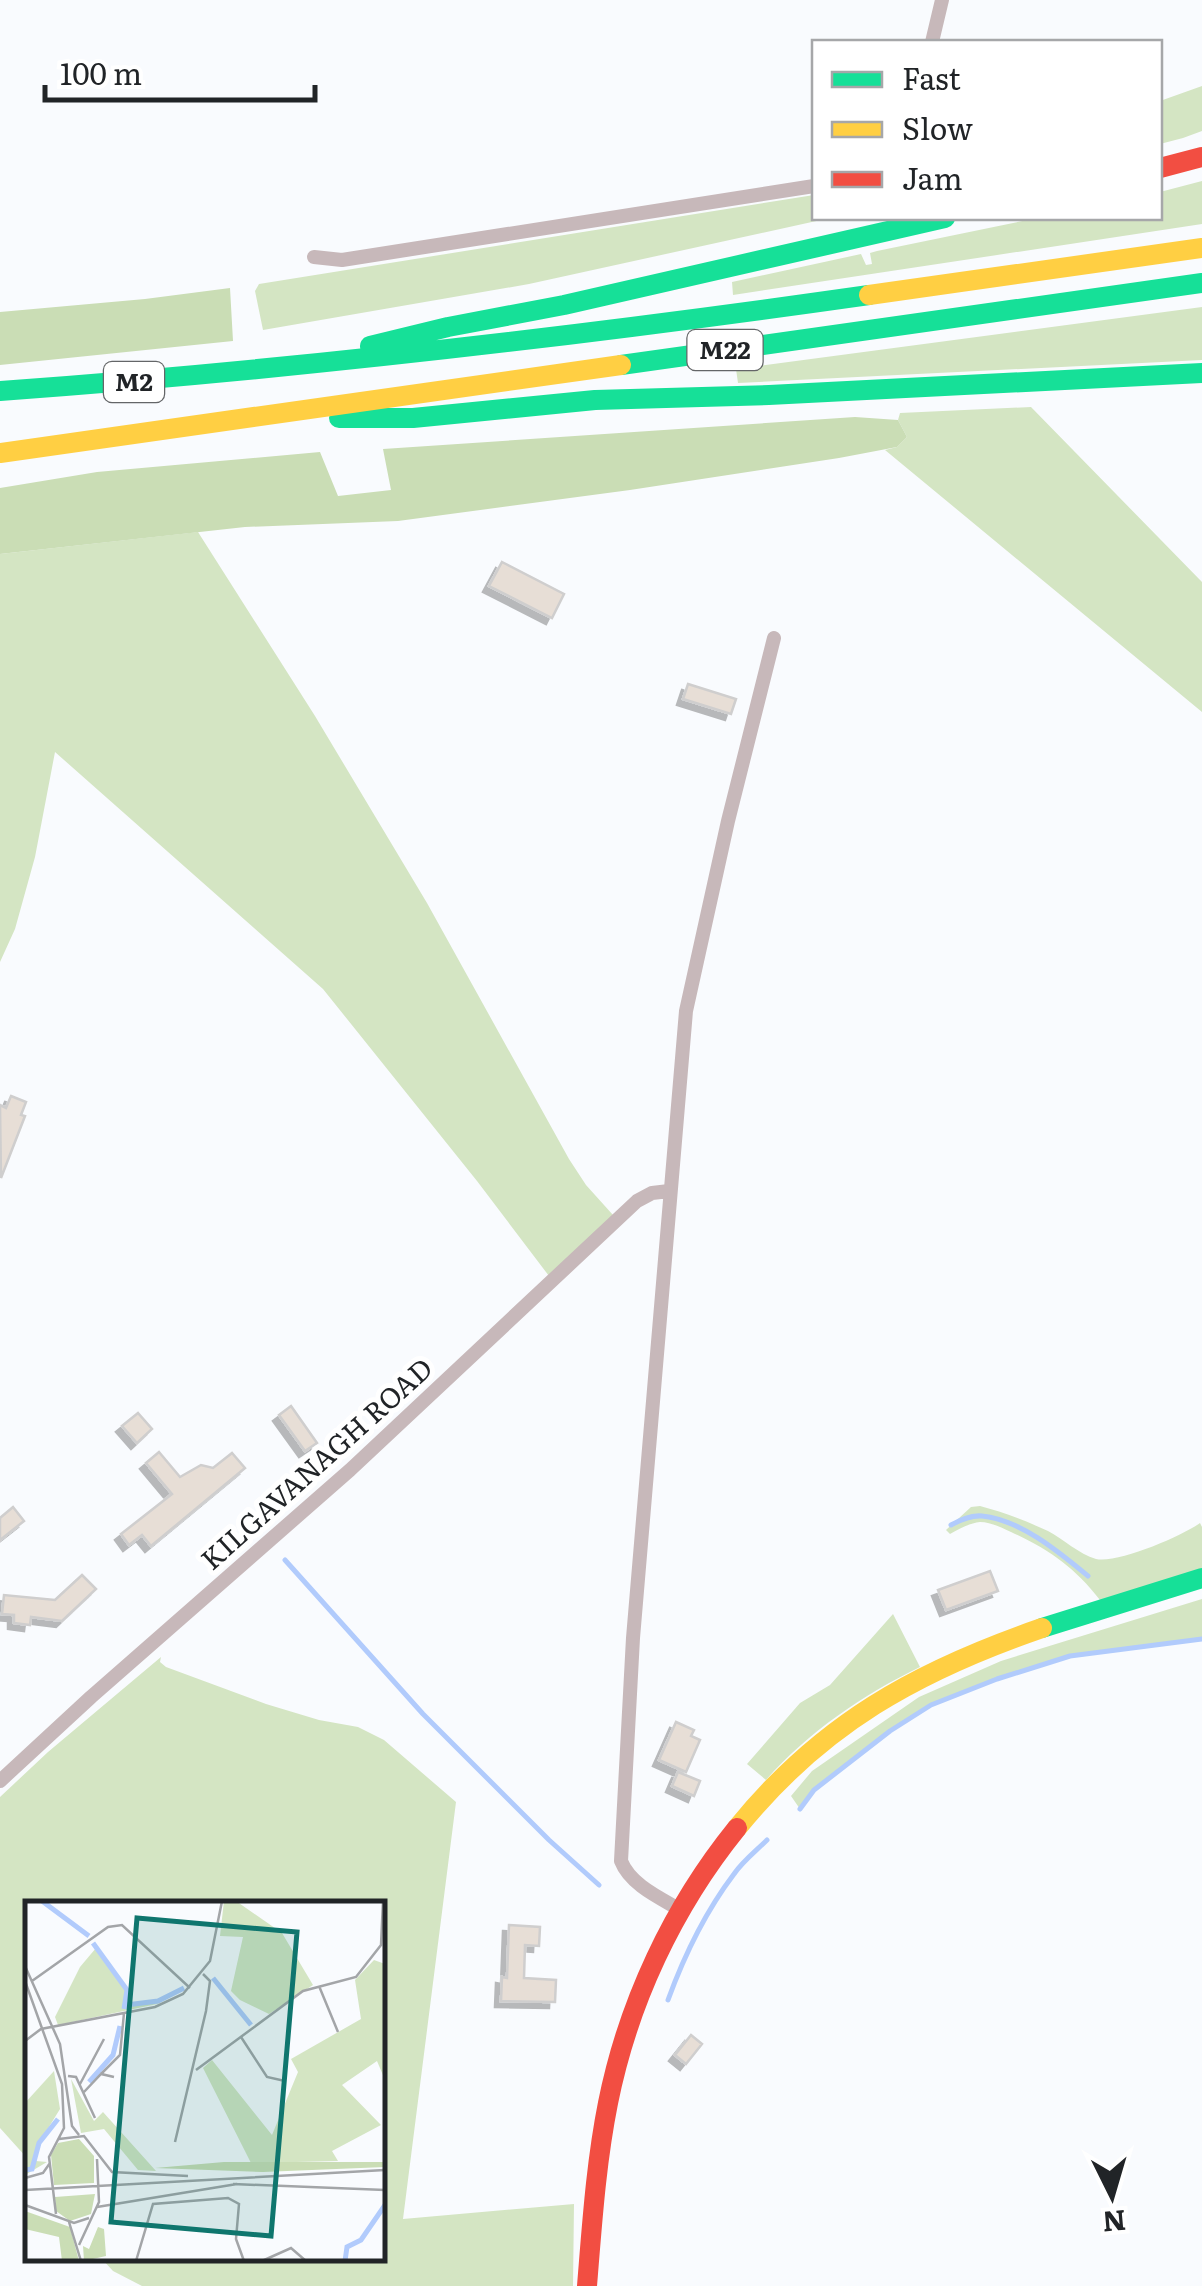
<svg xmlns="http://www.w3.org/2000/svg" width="1202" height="2286" font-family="Literata,serif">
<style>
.green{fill:#d4e5c3}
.forest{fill:#caddb5}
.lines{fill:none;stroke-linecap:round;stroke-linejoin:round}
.stream{stroke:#b1cbfc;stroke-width:5}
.building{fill:#e7ded6;stroke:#cfcece;stroke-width:2.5;filter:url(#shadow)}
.street{stroke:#c7b8ba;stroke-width:14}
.fast{stroke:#16e098;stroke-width:20}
.slow{stroke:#ffcf43;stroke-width:20}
.jam{stroke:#f24e42;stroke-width:20}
.labels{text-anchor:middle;stroke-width:10;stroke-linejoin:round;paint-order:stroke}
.shield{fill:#fff;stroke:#646668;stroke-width:2.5}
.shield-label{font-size:25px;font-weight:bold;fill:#212427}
.street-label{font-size:28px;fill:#212427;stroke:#fff}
.inset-river{fill:none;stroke:#b1cbfc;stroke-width:5}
.inset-road{fill:none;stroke:#a3a5a8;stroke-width:2.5}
.view{fill:#0f766e;fill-opacity:0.15;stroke:#0f766e;stroke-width:5}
.inset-edge{fill:none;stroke:#212427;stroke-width:5}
</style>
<defs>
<filter id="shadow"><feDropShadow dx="-6" dy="6" stdDeviation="0" flood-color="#0004"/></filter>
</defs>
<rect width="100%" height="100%" fill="#f9fbfe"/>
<path class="green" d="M1202 86V131L1183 138 1160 144V101Z
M1202 181V224L733 295 732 282 861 254 866 265 872 264 870 253 877 251 1037 218H1160V192Z
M814 195V218H830L529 284 263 330 255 291 259 284Z
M1202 307V360L738 383 736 369Z
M1031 407 1202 582V712L885 450 897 447 907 437 898 420 900 413Z
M198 532 315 716 427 903 569 1159 586 1185 613 1215 549 1276 477 1181 323 989 55 752 35 857 15 929 0 962V554Z
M980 1506C1003 1512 1026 1521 1048 1531 1063 1539 1079 1554 1096 1559 1117 1564 1182 1536 1200 1523L1202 1527V1570L1100 1600C1074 1567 1050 1550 1011 1532 1002 1528 991 1522 980 1522 970 1523 959 1529 950 1534L946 1530 971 1507Z
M1202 1599V1639L1070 1656 997 1679 931 1705 890 1731 814 1790 800 1809 791 1796 812 1771 919 1697 1001 1661Z
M893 1614 920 1667C864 1694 808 1732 766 1780L747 1764 800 1703 830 1685Z
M161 1657 160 1662 166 1667 266 1704 319 1720 358 1727 384 1740 456 1802 403 2219 574 2204 573 2286H142L113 2271 102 2259 382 2258V1904H28L27 2158 0 2128V1797L48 1752Z"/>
<path class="forest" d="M230 288 233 341 0 365V312L145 299Z
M855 417 898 420 907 437 897 447 839 458 630 490 398 521 245 527 0 554V488L97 472 320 452 338 496 391 490 383 449Z"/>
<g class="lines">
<path class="stream" d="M951 1525C960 1520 970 1515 982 1516 1021 1520 1059 1552 1088 1576
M285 1560 423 1714 549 1840 599 1885
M800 1809 814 1790 890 1731 931 1705 997 1679 1070 1656 1202 1639
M668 2000C684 1956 706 1911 734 1874 743 1861 756 1851 767 1840"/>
</g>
<path class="building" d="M502 562 564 594 552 618 489 586Z
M688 684 736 699 731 714 683 699Z
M11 1096 26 1102 21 1115 25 1116 1 1178 0 1105 6 1108Z
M291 1406 317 1443 305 1451 279 1415Z
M138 1413 152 1429 137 1443 122 1426Z
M159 1452 180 1477 201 1465 213 1468 232 1453 245 1468 151 1546 142 1535 129 1545 121 1534 172 1494 146 1463Z
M13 1507 24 1521 0 1540V1518Z
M990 1571 998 1591 946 1610 938 1590Z
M82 1575 96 1589 62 1621 31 1617 30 1625 14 1623V1615L2 1614 4 1595 55 1600Z
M676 1722 694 1730 691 1736 700 1740 686 1772 659 1760Z
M678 1772 700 1781 694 1796 672 1786Z
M509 1925 540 1927 539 1946 525 1945 524 1978 556 1980 555 2002 501 2001 502 1977 507 1978Z
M691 2035 702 2044 686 2064 675 2055Z"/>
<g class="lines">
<path class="street" d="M932 42 942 0
M314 257 342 260 814 186
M0 1781 91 1697 350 1470 637 1201 652 1193 669 1191
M679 1909C658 1897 630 1884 621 1861L633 1638 686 1011 728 821 774 638"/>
<path class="fast" d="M370 346 448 327 564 305 945 218
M621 365 1202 283
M0 391C291 370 580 336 869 295
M339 418H413L595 400 769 395 1202 373
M1042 1628 1202 1578"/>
<path class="slow" d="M869 295 1202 248
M0 453 621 365
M737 1828C821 1724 917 1671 1042 1628"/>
<path class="jam" d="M1160 168 1202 157
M587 2286C592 2225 596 2163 608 2103 628 2003 673 1907 737 1828"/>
</g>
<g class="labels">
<g class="shield">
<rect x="687.5" y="330" width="75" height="40" rx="8"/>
<rect x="104" y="362" width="60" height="40" rx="8"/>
</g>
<g class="shield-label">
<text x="725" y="359">M22</text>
<text x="134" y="391">M2</text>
</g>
<g class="street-label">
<text transform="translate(317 1464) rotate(-42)" y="10">KILGAVANAGH ROAD</text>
</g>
</g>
<g transform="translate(25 1901)">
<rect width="360" height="360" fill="#f9fbfe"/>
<path d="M199 0H211L257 32 288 84 244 113 215 99 206 90 218 36 195 35ZM71 47 102 89 100 104 133 100 161 87 132 103 33 124 30 116 55 66ZM349 59 360 63V179L352 160 317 184 356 224 307 250 313 260 226 262 178 167 187 159 247 234 273 171 266 158 336 118 330 79ZM29 170 35 208 14 242 11 260 22 261 0 274V202ZM46 178 69 220 78 211 131 270 113 269 79 228 56 232Z" fill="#d4e5c3"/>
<path d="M54 238 69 255V282L29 284 26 254 33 242ZM199 261H360V266L238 271 130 267ZM70 293 66 313 45 320 31 310 30 296ZM0 310 45 326 54 360H37L34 336 0 328ZM73 326 79 328 81 355 59 360 58 345 64 348Z" fill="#caddb5"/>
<path class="inset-river" d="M17 0 64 35M68 42 102 89 99 108M188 77 226 124M101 104 133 100 159 87M64 181 88 154 95 125M0 269 7 268 14 242 33 218M320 360 322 346 336 339 360 304"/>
<path class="inset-road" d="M0 65 35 143 47 225 54 234M0 80 37 183 39 227 24 256 31 313M7 80 83 26 97 24 165 87M294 85 313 131M216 136 242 176 260 180M0 140 16 128 130 106 158 93 185 60 197 0M171 169 278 90 331 76 356 44 358 0M76 173 95 154 99 112M43 175 51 176 70 217M55 183 79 138M59 191 76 173 89 176M34 238 59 235 87 271 163 275M150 241 181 110 185 80 178 73M0 277 18 272 25 262M208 283 360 289M0 289 360 269M0 304 49 322 64 317M72 306 212 283M44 321 56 360M54 344 74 301 72 258M111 360 128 303 203 297 214 303 211 338 219 360M237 360 266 347 281 360"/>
<path class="view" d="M112 17 272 31 246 335 86 321Z"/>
<rect width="360" height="360" class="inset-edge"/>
</g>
<rect x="812" y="40" width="350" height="180" fill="#ffffff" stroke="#a6a7a9" stroke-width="2.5"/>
<rect x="832" y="72" width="50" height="15" fill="#16e098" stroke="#a6a7a9" stroke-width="2.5"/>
<text x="902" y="90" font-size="30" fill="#212427">Fast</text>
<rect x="832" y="122" width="50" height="15" fill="#ffcf43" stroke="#a6a7a9" stroke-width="2.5"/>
<text x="902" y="140" font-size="30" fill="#212427">Slow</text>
<rect x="832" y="172" width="50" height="15" fill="#f24e42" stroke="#a6a7a9" stroke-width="2.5"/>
<text x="902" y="190" font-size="30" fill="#212427">Jam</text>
<g transform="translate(1112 2196) rotate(175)" stroke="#ffffff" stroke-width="8" paint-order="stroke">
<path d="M0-8L18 38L0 25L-18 38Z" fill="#212427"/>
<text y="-15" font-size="28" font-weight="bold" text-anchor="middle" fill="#212427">N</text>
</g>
<path d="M45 85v15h270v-15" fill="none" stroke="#212427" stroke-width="5"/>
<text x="60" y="85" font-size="30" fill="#212427" stroke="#ffffff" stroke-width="8" paint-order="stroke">100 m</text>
</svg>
